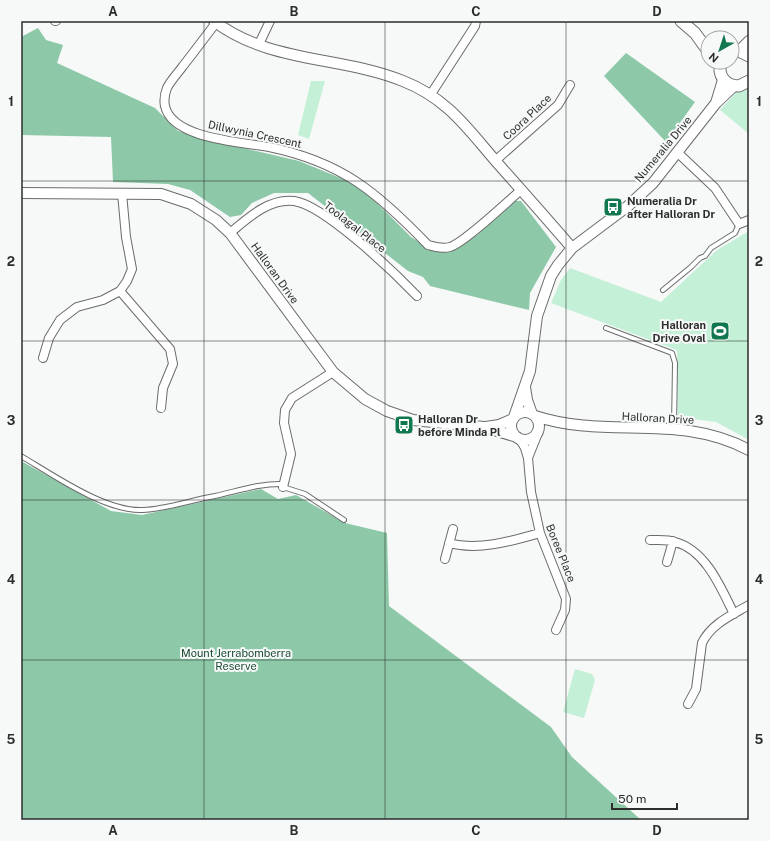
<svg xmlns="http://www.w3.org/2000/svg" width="770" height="841" font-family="'Public Sans',sans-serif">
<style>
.green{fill:#c4f0d7}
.forest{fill:#8dc9a9}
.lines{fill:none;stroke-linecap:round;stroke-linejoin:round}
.service-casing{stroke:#6a6c6b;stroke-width:6}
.minor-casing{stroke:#6a6c6b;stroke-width:10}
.tertiary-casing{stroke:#6a6c6b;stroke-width:12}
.secondary-casing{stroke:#6a6c6b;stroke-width:13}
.service{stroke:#fff;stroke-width:4}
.minor{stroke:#fff;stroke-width:8}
.tertiary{stroke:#fff;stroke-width:10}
.secondary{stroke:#fff;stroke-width:11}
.grid{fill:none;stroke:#2c2d2c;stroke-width:1;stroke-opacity:0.55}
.labels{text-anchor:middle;stroke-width:4;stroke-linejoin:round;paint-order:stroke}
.street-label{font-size:11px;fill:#2c2d2c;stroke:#f6f9f7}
.poi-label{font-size:11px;font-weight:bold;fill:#2c2d2c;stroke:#f6f9f7;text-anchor:start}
.park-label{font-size:11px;fill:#1b4a34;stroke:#f6f9f7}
.neatline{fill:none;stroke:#2c2d2c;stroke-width:1.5}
.grid-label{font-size:13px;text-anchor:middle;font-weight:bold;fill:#2c2d2c}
</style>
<rect width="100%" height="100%" fill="#f6f9f7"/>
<path class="green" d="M311 81H325L309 139 298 135Z
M741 87 749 90V134L720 110Z
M749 231V440L716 422 678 417 677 350 551 303 561 280 570 268 661 302 717 250Z
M575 669 592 674 595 680 584 718 563 712Z"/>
<path class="forest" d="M38 28 46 40 63 45 57 63 155 108 178 131 201 138 299 161 360 186 411 237 435 252 453 251 477 235 514 201H521L556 247 530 293 529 310 430 286 423 277 408 271 308 193H274L252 203 241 215 230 217 190 190 168 184 113 182 111 137 21 135V37Z
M626 53 695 102 666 142 604 76Z
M21 461 111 511 142 515 261 489 278 499 296 495 345 523 387 533 389 606 551 727 572 757 641 820H21Z"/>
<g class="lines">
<defs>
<path id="service" d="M663 290 691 267 700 258 705 256 711 248 735 233 739 224
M606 328 672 353 675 363 674 428
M21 456C53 475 106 512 143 510 167 509 191 500 215 496 238 491 260 483 284 484
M283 487 305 494 344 520"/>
<path id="minor" d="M55 21H56
M216 23C205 37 194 52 183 66 178 73 171 80 167 88 165 93 164 101 165 106 172 139 242 142 269 147 342 162 378 193 428 245 436 247 442 249 450 247 464 243 507 202 521 190
M259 44 270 21
M431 94 475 26 476 21
M678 153 715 188 739 224 749 220
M495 161 558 105 570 85
M230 233C248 218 269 198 294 201 324 205 394 272 417 296
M120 291 170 349 173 364 163 388 161 408
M43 358 49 338 60 320 77 307 103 300 120 291 127 281 132 269 126 237 122 193
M538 433 528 458 531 492 540 533 566 599 565 610 556 630
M519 438 525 448 528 458
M283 487 291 454 284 423 285 410 292 398 333 372
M650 540C658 540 667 539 675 542 706 550 721 588 734 614
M449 543C478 551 512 541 540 533
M445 559 453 529
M667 562 673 541
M688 704 696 689 702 643C711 624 732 615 749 605"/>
<path id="tertiary" d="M214 21C268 63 342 56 403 81 449 99 469 131 500 166 524 193 548 220 572 248
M739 51 749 41
M716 103 723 80
M21 193 161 194 191 204 216 220 230 233 333 372 365 399 387 411 413 420 484 427 517 437
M525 387 527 400 532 414
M511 426a14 14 0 1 1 28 0a14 14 0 1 1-28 0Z
M535 416C608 440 678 412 749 450
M514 417 530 371 537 316 551 276 558 265 572 248 628 206 653 183 716 103 734 86
M486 427 499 425 513 419"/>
<path id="secondary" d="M681 21 695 33 708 51
M732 52 739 51 749 56
M721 62C717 75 725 86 739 86L749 81"/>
</defs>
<use href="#service" class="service-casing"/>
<use href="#minor" class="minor-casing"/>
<use href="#tertiary" class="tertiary-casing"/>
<use href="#secondary" class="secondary-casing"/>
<use href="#service" class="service"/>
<use href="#minor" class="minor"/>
<use href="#tertiary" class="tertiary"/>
<use href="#secondary" class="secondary"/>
</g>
<path class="grid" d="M204 21V820M385 21V820M566 21V820M21 181H749M21 341H749M21 500H749M21 660H749"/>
<defs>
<symbol id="bus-square" viewBox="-11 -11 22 22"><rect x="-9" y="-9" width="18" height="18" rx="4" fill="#11774f" stroke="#f6f9f7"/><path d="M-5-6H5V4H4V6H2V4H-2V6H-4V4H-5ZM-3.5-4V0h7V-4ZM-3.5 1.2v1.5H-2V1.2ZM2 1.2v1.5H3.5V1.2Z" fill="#fff"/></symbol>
<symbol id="stadium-square" viewBox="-11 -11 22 22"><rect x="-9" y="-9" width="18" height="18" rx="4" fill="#11774f" stroke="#f6f9f7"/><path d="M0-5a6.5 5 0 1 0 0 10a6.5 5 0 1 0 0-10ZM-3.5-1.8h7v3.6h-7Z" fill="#fff"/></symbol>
</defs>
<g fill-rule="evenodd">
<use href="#bus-square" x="602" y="196" width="22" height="22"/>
<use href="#stadium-square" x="709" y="320" width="22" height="22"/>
<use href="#bus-square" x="393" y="414" width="22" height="22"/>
</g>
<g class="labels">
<g class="street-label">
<text transform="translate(527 117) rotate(-43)" y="4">Coora Place</text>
<text transform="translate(255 134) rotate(12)" y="4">Dillwynia Crescent</text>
<text transform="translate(663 149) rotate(-50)" y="4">Numeralia Drive</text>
<text transform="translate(355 227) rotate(38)" y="4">Toolagal Place</text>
<text transform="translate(275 273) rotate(54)" y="4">Halloran Drive</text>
<text transform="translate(658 418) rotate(3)" y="4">Halloran Drive</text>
<text transform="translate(561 553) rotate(68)" y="4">Boree Place</text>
</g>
<g class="poi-label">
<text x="627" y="205">Numeralia Dr<tspan x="627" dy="13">after Halloran Dr</tspan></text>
<text x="706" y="329" text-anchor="end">Halloran<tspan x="706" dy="13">Drive Oval</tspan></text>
<text x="418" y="423">Halloran Dr<tspan x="418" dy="13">before Minda Pl</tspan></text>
</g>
<g class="park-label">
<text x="236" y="657">Mount Jerrabomberra<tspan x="236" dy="13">Reserve</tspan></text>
</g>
</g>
<rect width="770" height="841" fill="none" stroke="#f6f9f7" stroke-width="44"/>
<g transform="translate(720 50) rotate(219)"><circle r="19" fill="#f6f9f7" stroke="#a5a7a6"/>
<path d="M0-3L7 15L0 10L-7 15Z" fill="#11774f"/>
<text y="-6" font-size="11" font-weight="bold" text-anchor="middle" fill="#2c2d2c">N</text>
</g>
<path d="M612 803v6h65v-6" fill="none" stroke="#2c2d2c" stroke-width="2"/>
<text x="618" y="803" font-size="12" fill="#2c2d2c" stroke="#f6f9f7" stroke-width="3" paint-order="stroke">50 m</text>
<rect x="22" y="22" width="726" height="797" class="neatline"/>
<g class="grid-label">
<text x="113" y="16">A</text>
<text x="294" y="16">B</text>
<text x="476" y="16">C</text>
<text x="657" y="16">D</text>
<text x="11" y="106">1</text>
<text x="759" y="106">1</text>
<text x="11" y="266">2</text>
<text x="759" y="266">2</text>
<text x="11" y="425">3</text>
<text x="759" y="425">3</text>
<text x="11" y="584">4</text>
<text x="759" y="584">4</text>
<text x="11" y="744">5</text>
<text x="759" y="744">5</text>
<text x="113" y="835">A</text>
<text x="294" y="835">B</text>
<text x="476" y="835">C</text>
<text x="657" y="835">D</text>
</g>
</svg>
